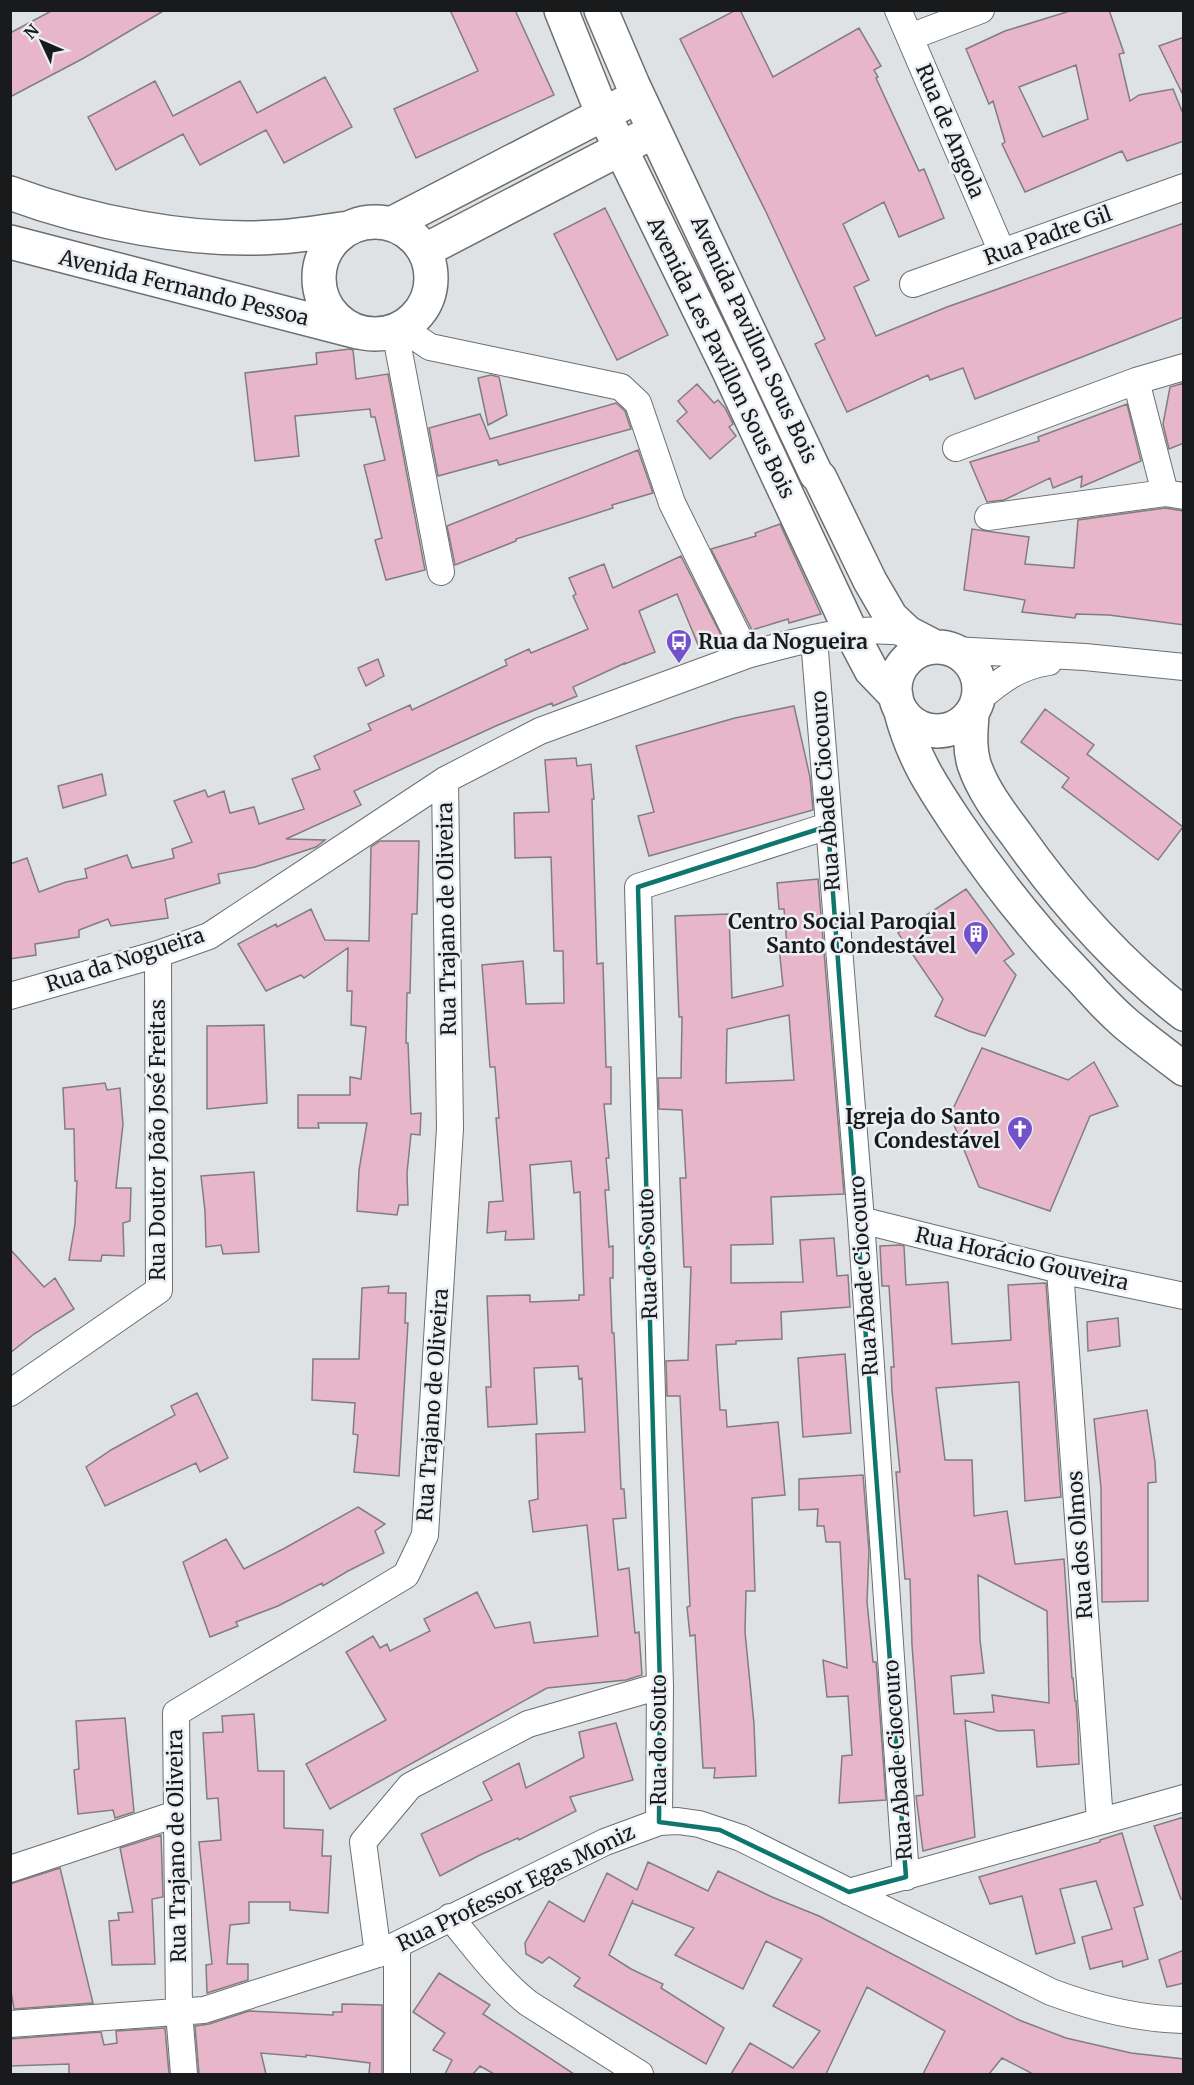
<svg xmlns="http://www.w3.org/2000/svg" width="1194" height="2085" font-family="Merriweather,serif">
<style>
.building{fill:#e7b6c8;stroke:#827d7f;stroke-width:1.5;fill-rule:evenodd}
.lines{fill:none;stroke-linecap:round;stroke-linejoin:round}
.street-casing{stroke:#6b6f71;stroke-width:28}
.secondary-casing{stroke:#6b6f71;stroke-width:36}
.street{stroke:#fff;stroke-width:26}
.secondary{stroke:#fff;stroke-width:33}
.marked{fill:none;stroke:#0f766e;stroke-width:4.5;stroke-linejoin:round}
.labels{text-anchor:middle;stroke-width:5;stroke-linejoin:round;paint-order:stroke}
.street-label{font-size:21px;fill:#191a1b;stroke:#ebeff3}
.poi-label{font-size:21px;font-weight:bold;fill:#191a1b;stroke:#ebeff3;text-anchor:end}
</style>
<rect width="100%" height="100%" fill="#dee2e5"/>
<path class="building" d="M53 10H165L84 58 10 97V33Z
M450 10H515L554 95 416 158 394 109 478 71Z
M736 10H740L773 77 859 28 881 66 874 70 878 77 876 78 919 171 924 169 944 218 899 237 884 202 843 224 869 280 854 287 876 336 947 307 1184 223V317L975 399 963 368 930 380 928 375 847 412 815 344 825 339 766 212 680 39Z
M1073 10H1109L1124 53 1119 54 1130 101 1139 95 1173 89 1184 116V141L1127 161 1122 151 1025 192 1002 144 1005 142 993 101 989 104 966 49 1005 31ZM1076 65 1088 119 1043 137 1019 87Z
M1184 37V97L1159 46Z
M325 77 352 127 284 163 266 130 200 165 183 134 116 170 88 117 155 81 173 116 240 81 257 113Z
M605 208 668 335 617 360 554 234Z
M350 349 353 350 356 379 388 374 425 570 386 580 375 540 382 538 364 465 385 460 375 417H371L370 409 295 416 299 456 255 461 245 373 317 364 316 353Z
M491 375 499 377 507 415 488 425 478 378Z
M1184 383V443L1169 449 1163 424 1170 387Z
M697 384 714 403 718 400 725 408 733 424 729 427 736 436 710 459 677 421 687 412 678 401Z
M616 403 625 411 631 429 499 465 497 460 438 476 429 428 480 414 490 439Z
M1127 404 1141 461 1081 487 1082 476 1053 488 1050 478 1004 500 987 502 970 462 1039 441 1038 437Z
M638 450 653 493 612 505 613 508 516 539V541L455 565 447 526Z
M1165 508 1184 511V625L1109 615 1076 614 1075 618 1022 612 1025 600 964 590 972 529 1029 537 1025 564 1074 568 1078 520Z
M780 524 821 614 789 623 788 619 752 630 711 549 756 536 755 533Z
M681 556 722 637 699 647 677 594 639 611 655 652 625 664V663L573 687 577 696 553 706 552 703 498 725 354 791 361 805 286 839 325 840 316 847 255 867 218 874 220 883 165 899 168 918 111 926 108 919 79 930V937L35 944 36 955 10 959V864L27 858 39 892 66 882 87 878 85 869 127 855 132 868 174 858 172 849 192 842 174 801 205 790 208 797 224 791 230 813 254 807 259 824 304 809 292 779 320 769 314 756 371 730 368 724 410 705 412 710 507 665 505 660 529 649 531 653 588 629 573 596 576 594 569 578 604 564 613 588Z
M378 659 384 676 366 686 358 668Z
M794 706 810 777 813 810 649 856 638 816 654 812 636 746 735 718Z
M1045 709 1094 745 1087 754 1183 827 1158 860 1062 787 1069 778 1021 742Z
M576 758 577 766 591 764 594 799H592L597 964 603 963 606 1067H611V1104H604L609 1158H606L609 1190H605L609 1247 613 1246V1278H610L612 1333H614L621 1489H624L626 1518 613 1519 618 1570 629 1568 635 1633 639 1632 642 1675 626 1680 547 1688 330 1809 306 1764 386 1720 346 1652 373 1636 380 1648 387 1644 390 1651 430 1631 424 1619 477 1592 495 1628 530 1622 534 1643 598 1636 587 1525 533 1532 529 1501 538 1499 536 1434 585 1432 582 1378 579 1379 578 1366 534 1368 537 1424 488 1427 486 1387H491L487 1296 530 1295V1302L579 1300V1295H584L580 1192 574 1193 571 1161 530 1165 534 1239 505 1240 506 1231 487 1233 489 1202 503 1201 496 1118H499L495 1067H490L482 965 523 961 526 1004 564 1003 563 951H554L551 857 515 858 514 813 549 812 545 760Z
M102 774 106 795 63 808 58 786Z
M380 841H419L417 914H412L410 993H407L406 1043H408L411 1114 421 1113 420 1135 411 1134 407 1173 408 1205H399L397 1215 357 1211 359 1170 367 1123H318L319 1128H298V1095H350V1077L361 1079 366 1027 351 1025 352 991H347L348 948 304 978 301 975 266 991 238 944 276 924 277 927 311 909 325 940 369 941 371 847Z
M818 879 844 1194 771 1197 773 1244 731 1245V1283L803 1282 800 1240 834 1238 837 1276 848 1275 850 1307 781 1312 782 1339 736 1341V1344L716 1345 720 1410H726L727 1427 778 1422 785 1495 752 1498 755 1591H746L745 1632 754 1724 756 1776 714 1778 715 1768H703L695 1635 690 1636 687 1607 690 1606 680 1396H667L666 1361 688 1360 691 1267H684L680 1178H686L682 1110 659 1109 658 1078H681L682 1017H679L675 916 729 914 732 998 783 986 779 947 787 946 784 909H779L777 883ZM789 1015 794 1080 726 1083 727 1029Z
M966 889 1014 954 1004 961 1016 975 985 1036 969 1031 935 1016 943 999 898 933 917 918 919 920Z
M264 1025 267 1103 207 1109V1026Z
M982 1048 1068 1080 1094 1062 1118 1106 1090 1116 1050 1211 979 1187 950 1115Z
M105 1083 107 1090 120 1088 123 1124 116 1188H131L130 1221 123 1223 124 1256 102 1255 101 1261 69 1260 75 1224 77 1181H75L74 1129H65L63 1088Z
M254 1172 259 1252 223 1254 221 1245 206 1247 205 1211 201 1176Z
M900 1245 904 1246 906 1285 948 1282 952 1344 1011 1340 1008 1285 1046 1283 1061 1497 1025 1501 1019 1382 936 1388 945 1460H972L974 1516 1007 1511 1015 1564 1064 1559 1072 1678H1073L1075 1701H1076L1078 1731 1079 1764 1037 1767 1034 1730 998 1731 965 1720 975 1837 923 1851 916 1796 923 1795 912 1645 910 1579H905L896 1472H900L892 1391 891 1367H894L889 1286H882L880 1246ZM978 1575 1047 1611 1049 1703 992 1695 994 1712 954 1714 951 1676 984 1673 980 1640Z
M10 1249 44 1287 55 1278 74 1309 34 1334 10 1353Z
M389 1286 388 1293H406L405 1323H408L399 1476 354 1472 358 1435 353 1434 355 1403 312 1400 313 1359H359L362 1288Z
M1118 1318 1120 1346 1088 1351 1087 1322Z
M845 1354 851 1433 803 1437 798 1358Z
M197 1393 228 1458 200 1472 196 1463 105 1506 86 1467 111 1450 175 1415 171 1406Z
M1147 1410 1155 1462 1156 1482 1148 1483V1601L1102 1602 1101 1488 1094 1419Z
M863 1475 869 1551 867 1602 873 1662H876L877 1673 886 1800 839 1803 842 1756 852 1755 848 1696 827 1697 823 1660 847 1668 840 1542H826L824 1526H817L818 1509 799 1510V1479Z
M358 1507 385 1524 375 1531 384 1553 348 1571 323 1586 322 1583 278 1606 236 1622 238 1626 210 1637 183 1562 226 1539 244 1569 285 1548Z
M254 1714 258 1771H284V1828L323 1830 322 1856H331L328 1913 290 1910V1902H249V1923L230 1925 227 1964H248V1980L207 1993 206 1965 212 1964 199 1842 221 1840 218 1798 207 1799 203 1733 223 1732 222 1716Z
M125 1718 134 1812 115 1818 113 1810 78 1814 74 1770 79 1769 76 1721Z
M616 1723 633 1780 570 1797 576 1811 519 1840 518 1838 480 1855 440 1876 421 1834 492 1800 483 1782 519 1763 526 1788 584 1757 579 1732Z
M1184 1817V1899H1181L1154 1826Z
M1122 1833 1143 1905 1134 1908 1148 1959 1123 1967 1122 1961 1090 1969 1082 1937 1112 1929 1096 1881 1060 1889 1075 1943 1036 1954 1022 1896 990 1904 979 1877 1100 1842V1840Z
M161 1835 163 1897 152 1899 155 1964 112 1965 109 1921 119 1920 118 1913 133 1912 120 1848Z
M648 1862 708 1891 718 1871 772 1897 819 1916 1019 2020 1066 2038 1131 2053 1184 2059V2074H1033L1002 2058 989 2074H923L945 2031 867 1987 826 2074H731L750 2043 793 2068 820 2031 773 2006 802 1959 766 1941 743 1989 675 1955 694 1928 632 1903 633 1900 609 1955 631 1969 663 1984 661 1988 724 2028 706 2064 574 1986 580 1978 549 1957 542 1963 526 1954 525 1943 549 1901 584 1922 607 1873 637 1890Z
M60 1868 93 2003 14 2009 10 1986V1884Z
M1184 1950V1983L1167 1987 1159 1960Z
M439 1973 490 2005 483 2014 574 2074H494L480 2066 473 2074H445L452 2060 433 2050 445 2033 413 2012Z
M342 2004 382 2005V2074H369L370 2063 306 2055V2057L261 2053 266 2074H199L195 2026 209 2024 249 2011 333 2015V2012H342Z
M165 2028 169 2074H69V2064L10 2066V2039L101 2032 104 2045 117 2043 116 2031Z"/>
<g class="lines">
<defs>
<path id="street" d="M898 10 1002 252
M910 37 981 10
M913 284 1184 187
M402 328 430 347 621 387 638 403 672 503 747 655
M395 331 441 572
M1136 381 1165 493
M956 448 1136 381 1184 367
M988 517 1165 493 1184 496
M814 639 861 1220 906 1877
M953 650 1085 657 1184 667
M979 699C1001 680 1020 666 1049 662
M10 996 158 954 209 936 445 780 540 731 747 655C799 641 855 624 908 633
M861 1220 1060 1270 1184 1296
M1060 1270 1100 1821
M10 1393 159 1290 158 954
M659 1822 660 1686 638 887 828 826
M10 1869 176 1814
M849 1892 1184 1798
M450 1917C475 1947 498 1979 528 2003L640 2074
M378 1954 363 1842 410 1786 528 1724 660 1686
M10 2024 204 2010 378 1954 605 1842 659 1822 678 1821 699 1824 741 1838 1051 1992C1094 2008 1137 2019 1184 2020
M184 2074 179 2012 176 1713 406 1575 425 1535 450 1128 445 780
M397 2074V1945"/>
<path id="secondary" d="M561 10 597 100 728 369 851 632 871 670 896 696
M601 10 633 85 816 474 820 478 870 581 891 617 908 633 935 647
M10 193C88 222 193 243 276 237 300 236 325 231 349 228
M319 278a56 56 0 1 1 112 0a56 56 0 1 1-112 0Z
M391 224 623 104
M10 242 358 332
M424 251 641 138
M895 689a42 42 0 1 1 84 0a42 42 0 1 1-84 0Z
M901 712C913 758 932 786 958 825 995 880 1035 931 1081 978 1095 994 1110 1010 1126 1024 1144 1039 1164 1054 1184 1069
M972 714C971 731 969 747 974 764 982 789 1000 813 1016 834 1063 901 1119 964 1184 1014"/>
</defs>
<use href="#street" class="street-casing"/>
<use href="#secondary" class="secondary-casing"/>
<use href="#street" class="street"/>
<use href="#secondary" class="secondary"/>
</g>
<path class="marked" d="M828 826 906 1877 849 1892 720 1830 659 1822 660 1686 638 887Z"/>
<defs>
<symbol id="bus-pin" viewBox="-11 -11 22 30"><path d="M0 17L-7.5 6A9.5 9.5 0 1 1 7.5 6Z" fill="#7251ca" stroke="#ebeff3"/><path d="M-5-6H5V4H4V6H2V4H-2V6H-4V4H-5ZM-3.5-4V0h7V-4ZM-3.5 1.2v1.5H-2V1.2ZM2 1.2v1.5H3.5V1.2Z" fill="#fff"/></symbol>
<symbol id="building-pin" viewBox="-11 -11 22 30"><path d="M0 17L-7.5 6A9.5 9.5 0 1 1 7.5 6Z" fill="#7251ca" stroke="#ebeff3"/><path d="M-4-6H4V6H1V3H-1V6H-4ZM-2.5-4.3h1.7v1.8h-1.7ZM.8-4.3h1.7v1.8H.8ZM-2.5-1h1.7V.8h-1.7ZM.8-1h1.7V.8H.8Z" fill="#fff"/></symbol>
<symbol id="church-pin" viewBox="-11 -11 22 30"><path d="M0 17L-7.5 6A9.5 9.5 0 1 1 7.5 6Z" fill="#7251ca" stroke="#ebeff3"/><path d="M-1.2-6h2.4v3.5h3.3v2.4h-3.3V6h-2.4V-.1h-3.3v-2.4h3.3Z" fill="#fff"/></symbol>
</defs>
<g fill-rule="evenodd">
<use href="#bus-pin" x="664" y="627" width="30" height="40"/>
<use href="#building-pin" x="961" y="919" width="30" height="40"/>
<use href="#church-pin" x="1005" y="1114" width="30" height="40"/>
</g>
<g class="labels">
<g class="street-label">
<text transform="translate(950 131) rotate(67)" y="7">Rua de Angola</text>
<text transform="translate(1048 236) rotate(-20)" y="7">Rua Padre Gil</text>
<text transform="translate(184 288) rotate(14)" y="7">Avenida Fernando Pessoa</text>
<text transform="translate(754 340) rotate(65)" y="7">Avenida Pavillon Sous Bois</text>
<text transform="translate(721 358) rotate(64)" y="7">Avenida Les Pavillon Sous Bois</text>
<text transform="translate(826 791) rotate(-94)" y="7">Rua Abade Ciocouro</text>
<text transform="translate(447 919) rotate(-91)" y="7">Rua Trajano de Oliveira</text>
<text transform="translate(125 960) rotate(-18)" y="7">Rua da Nogueira</text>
<text transform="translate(158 1140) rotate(-90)" y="7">Rua Doutor João José Freitas</text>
<text transform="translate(648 1254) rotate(-92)" y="7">Rua do Souto</text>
<text transform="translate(1022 1259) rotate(13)" y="7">Rua Horácio Gouveira</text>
<text transform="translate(864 1276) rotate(-94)" y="7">Rua Abade Ciocouro</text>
<text transform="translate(433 1405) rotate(-86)" y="7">Rua Trajano de Oliveira</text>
<text transform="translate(1080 1545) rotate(-94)" y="7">Rua dos Olmos</text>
<text transform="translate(659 1740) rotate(-90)" y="7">Rua do Souto</text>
<text transform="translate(898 1760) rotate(-94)" y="7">Rua Abade Ciocouro</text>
<text transform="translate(177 1846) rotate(-91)" y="7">Rua Trajano de Oliveira</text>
<text transform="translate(516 1888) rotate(-26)" y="7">Rua Professor Egas Moniz</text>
</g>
<g class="poi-label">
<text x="698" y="649" text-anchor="start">Rua da Nogueira</text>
<text x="956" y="929">Centro Social Paroqial<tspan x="956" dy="24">Santo Condestável</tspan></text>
<text x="1000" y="1124">Igreja do Santo<tspan x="1000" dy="24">Condestável</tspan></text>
</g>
</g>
<rect width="1194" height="2085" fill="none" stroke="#191a1b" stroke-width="24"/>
<g transform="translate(42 42) rotate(314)" stroke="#ebeff3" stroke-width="4.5" paint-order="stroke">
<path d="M0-4.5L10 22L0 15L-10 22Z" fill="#191a1b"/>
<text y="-9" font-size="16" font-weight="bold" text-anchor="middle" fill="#191a1b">N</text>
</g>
</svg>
